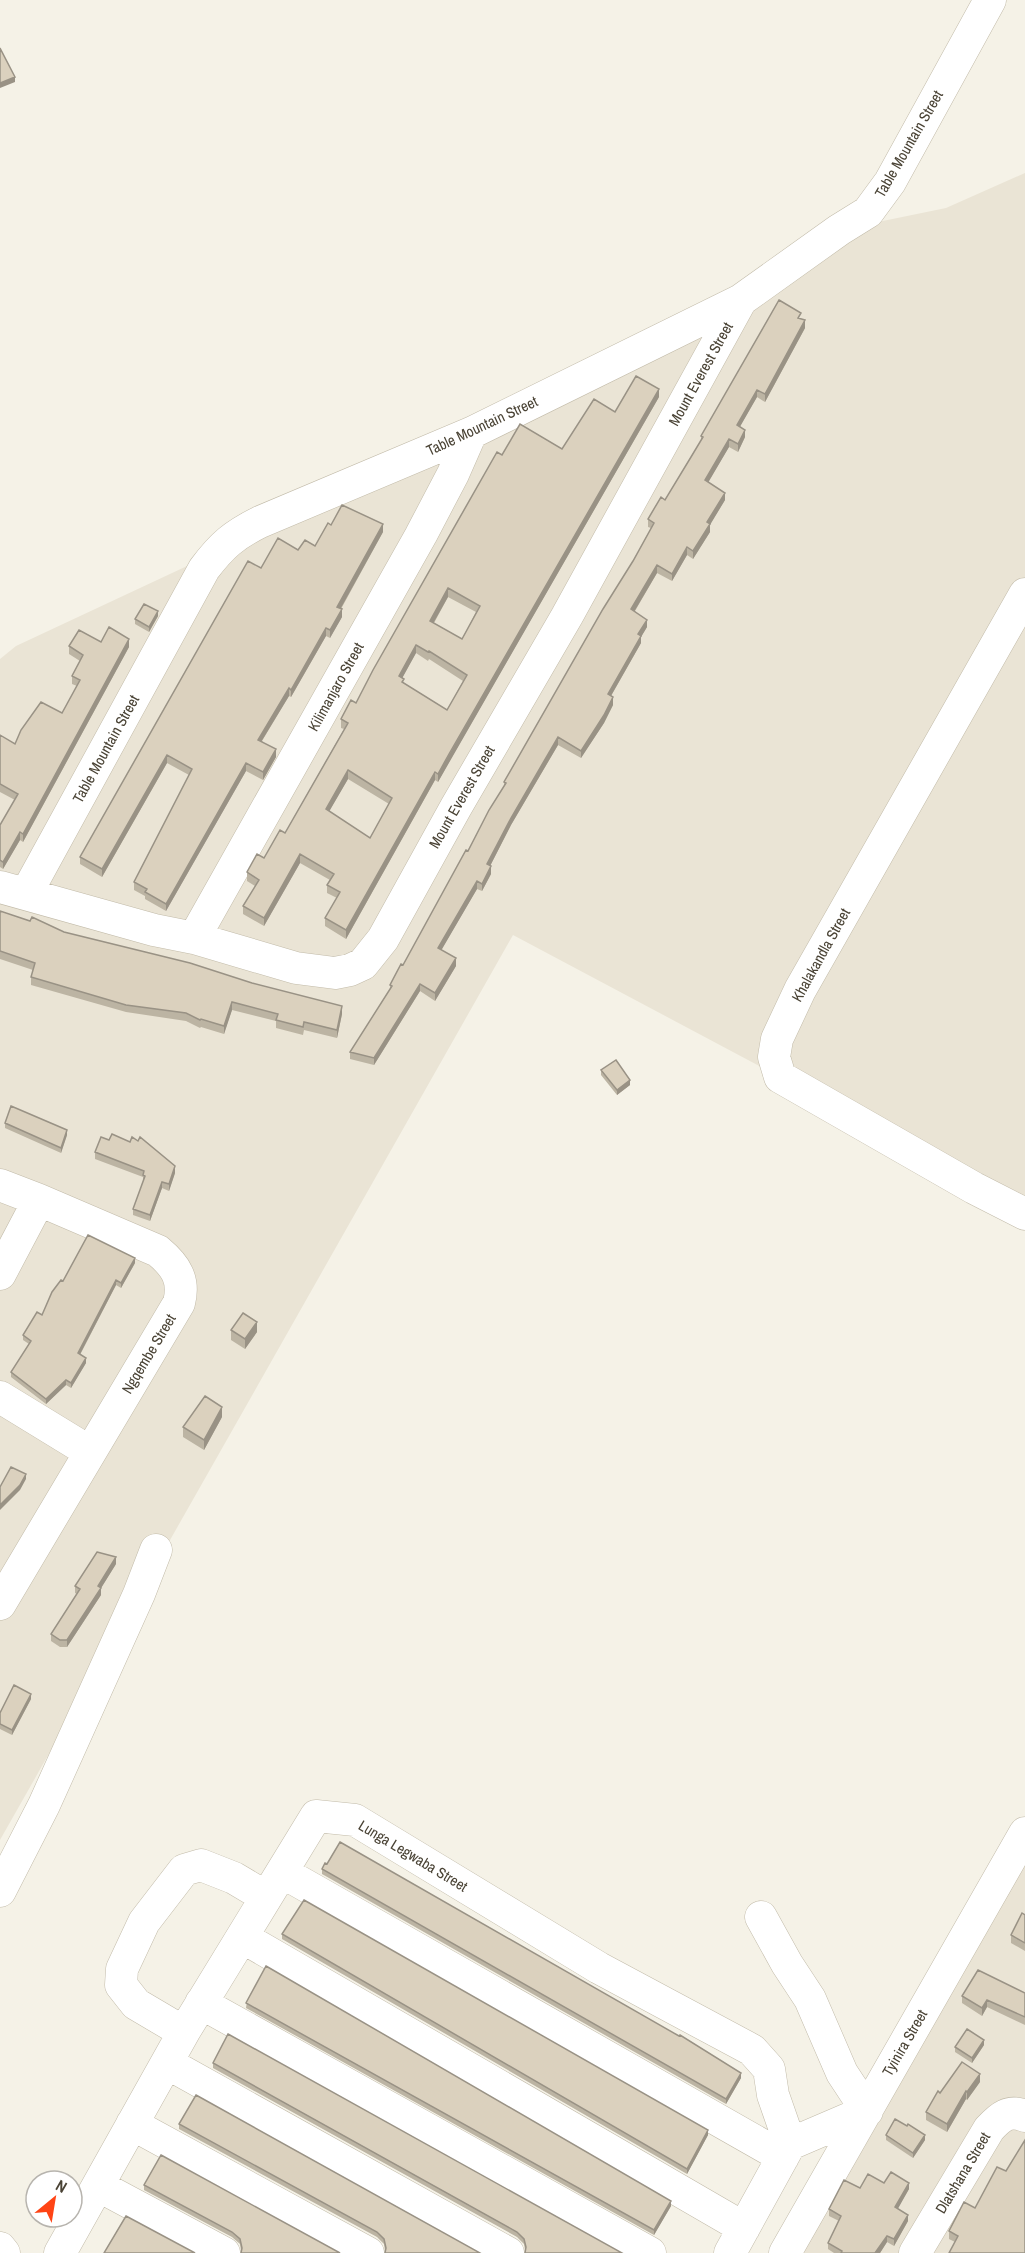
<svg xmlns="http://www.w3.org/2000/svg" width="1025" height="2253" font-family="'Archivo Narrow',sans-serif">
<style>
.residential{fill:#eae4d5}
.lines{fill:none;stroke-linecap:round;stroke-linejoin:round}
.minor-casing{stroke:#c2bba9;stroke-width:33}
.minor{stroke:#fff;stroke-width:32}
.wall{fill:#bcb4a3;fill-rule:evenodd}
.shaded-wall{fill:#999285}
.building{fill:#dbd1be;stroke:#999285;stroke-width:1.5;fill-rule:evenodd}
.labels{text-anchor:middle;stroke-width:5;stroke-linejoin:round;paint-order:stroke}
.street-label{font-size:15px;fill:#4a4335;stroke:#fff}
</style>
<rect width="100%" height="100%" fill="#f5f2e7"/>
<path class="residential" d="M1025 173V1216L780 1077 513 935 0 1840V659L16 646 471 433 839 230 946 208Z
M1025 1847V2253H803Z"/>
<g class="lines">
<defs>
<path id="minor" d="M1025 594 800 990 777 1039 774 1057 780 1077 974 1188 1025 1214
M0 887 154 930 194 938 296 968 335 973 350 970 363 964 383 939 456 807 567 616 741 300
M26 894 204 569C222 545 234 535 260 522L471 433 741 300 839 230 868 212 890 182 990 0
M194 938 421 535 453 474 471 433
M0 1185 39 1200 158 1251C176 1266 185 1280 179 1303L0 1604
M0 1274 39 1200
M0 1397 90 1452
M282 1872 783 2157
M0 1891 44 1805 139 1594 156 1550
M242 1937 744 2228
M201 2003 650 2253
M185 2030H180L136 2004 121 1985 122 1969 144 1922 184 1870 201 1865 234 1878 266 1897
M167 2063 508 2253
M132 2124 368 2253
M99 2186 224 2253
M0 2248 4 2253
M60 2253 185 2030 316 1816 355 1820 599 1968 752 2050 769 2069 773 2095 790 2144 867 2111 842 2073 810 1999 787 1964 761 1917
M730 2253 790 2144
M785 2253 1025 1833
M915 2253 989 2129C1000 2117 1009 2109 1025 2116"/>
</defs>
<use href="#minor" class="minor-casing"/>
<use href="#minor" class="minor"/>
</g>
<path class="wall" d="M801 319 805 328 765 402 757 397 740 426 745 437 738 452 729 447 708 482 725 500 710 524V532L693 559 687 555 672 581 657 573 635 611 647 627 641 637V643L611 696 613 705 604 723 581 758 558 745 511 825 490 866 491 874 482 891 477 889 441 950 456 966 435 1001 420 991 374 1065 350 1059V1052L390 989V985L403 965 504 786V782L633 561 651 528 648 527V519L665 500 701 440V436Z
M659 397 449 762 438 782 435 780 346 939 325 926V918L337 898 327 893V885L330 880 300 863 264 926 243 914V906L255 886 247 881V872L264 858 285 833 344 729 341 728V719L356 703 502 455 562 449 615 412ZM448 597 476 612 462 639 434 623ZM416 653 428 661 429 659 463 681 447 710 404 683 402 678ZM348 779 389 804 370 838 329 811Z
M331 525 383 532 341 609 342 617 330 638 326 636 291 697 289 696 262 741 276 757 263 780 246 771 166 911 145 899V896L134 890V882L189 775 167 763 102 877 80 864V857L261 568 298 550 315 546Z
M158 616 149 632 135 624V619Z
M101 642 129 647 23 842 20 840 3 869 0 867V825L15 800 0 792V735L15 744 62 713 77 686 72 684V676L80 661 69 654V646Z
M0 911 64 932 342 1014 337 1038 304 1030 303 1035 276 1028V1021L232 1010 224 1034 201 1027 200 1028 186 1021 126 1012 31 985V977L33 970 0 959Z
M601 1070 630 1085 617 1095 601 1075Z
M5 1123 67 1135 61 1153 5 1128Z
M109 1140 130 1142 175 1173 169 1191 162 1188 150 1221 133 1215V1209L143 1182V1177L95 1159V1152Z
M135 1263 121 1288 116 1285 80 1355 86 1363 71 1388 66 1385 46 1404 11 1377V1372L29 1344 23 1340V1335L42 1315 63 1281Z
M231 1330 257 1332 245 1349 231 1340Z
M222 1417 204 1450 183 1437V1427Z
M116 1564 101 1588V1595L67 1647H60L51 1641V1634L77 1594 75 1593V1586Z
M31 1699 12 1735 0 1729V1713Z
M322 1869 741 2078 726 2104 322 1874Z
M1025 1915V1951L1011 1943V1935Z
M282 1934 708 2135 687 2174 282 1939Z
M1025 1993V2025L987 2007 982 2016 962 2003V1996Z
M247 2001 671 2206 654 2235 246 2008Z
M984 2045 972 2063 955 2052V2047Z
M213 2063 622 2253 525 2250 524 2244 517 2237 213 2068Z
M980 2082 967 2100 966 2099 947 2132 926 2120V2112Z
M179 2124 480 2253 385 2251 384 2244 377 2237 179 2129Z
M886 2135 925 2140 913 2158 886 2140Z
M1006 2171 1025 2253 955 2242 949 2239V2231L975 2208Z
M884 2183 909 2189 897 2209 908 2221 894 2246 887 2242 880 2253H834L828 2249V2243L839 2221 829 2216V2209L860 2188Z
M144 2185 340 2253 241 2251 240 2244 232 2237 144 2190Z"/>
<path class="shaded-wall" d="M15 77V82L0 88V83Z
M805 320V328L765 402V394Z
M659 389V397L438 782V774Z
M757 390V397L737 432V425Z
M745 430V437L738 452V444Z
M729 439V447L705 488V480Z
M725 493V500L707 530V522Z
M383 524V532L337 615V607Z
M710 524V532L693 559V551Z
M687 547V555L672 581V574Z
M657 565V573L631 617V609Z
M448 588V597L430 629V621Z
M342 609V617L330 638V630Z
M158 611V616L149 632V627Z
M647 620V627L641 637V643L608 701V694L638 634Z
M326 628V636L291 697V690Z
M129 639V647L23 842V834Z
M416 645V653L399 684V676Z
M289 688V696L258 747V740Z
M613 697V705L604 723 581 758V751Z
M558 737V745L511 825 487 872V864L511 818Z
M276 749V757L263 780V772Z
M167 755V763L102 877V869Z
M246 763V771L166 911V904Z
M348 770V779L326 817V809Z
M435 772V780L346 939V930Z
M20 832V840L3 869V862Z
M300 854V863L264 926V918Z
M491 866V874L482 891V884Z
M477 881V889L438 956V948Z
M456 958V966L435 1001V993Z
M420 984V991L374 1065V1058Z
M232 1002V1010L224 1034V1026Z
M342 1006V1014L337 1038V1030Z
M630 1080V1085L617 1095V1090Z
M67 1130V1135L61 1153V1148Z
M175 1166V1173L169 1191V1184Z
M162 1182V1188L150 1221V1215Z
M135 1258V1263L121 1288V1283Z
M116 1280V1285L78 1358V1353Z
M257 1322V1332L245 1349V1339Z
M86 1358V1363L71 1388V1383Z
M66 1380V1385L46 1404V1399Z
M222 1407V1417L204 1450V1440Z
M26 1474V1479L20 1490 0 1510V1505Z
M116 1557V1564L98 1593V1586Z
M101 1588V1595L67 1647V1640Z
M31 1694V1699L12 1735V1730Z
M987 2000V2007L982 2016V2008Z
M984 2040V2045L972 2063V2058Z
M741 2073V2078L726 2104V2099Z
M980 2074V2082L967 2100V2092Z
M966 2091V2099L947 2132V2124Z
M708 2130V2135L687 2174V2169Z
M925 2135V2140L913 2158V2153Z
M909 2183V2189L895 2214V2207Z
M671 2201V2206L654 2235V2230Z
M908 2215V2221L894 2246V2239Z
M887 2236V2242L880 2253H875Z"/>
<path class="building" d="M0 48 15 77 0 83Z
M779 300 801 313 798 318 805 320 765 394 757 390 737 425 745 430 738 444 729 439 705 480 725 493 707 522 710 524 693 551 687 547 672 574 657 565 631 609 647 620 638 634 641 636 608 694 613 697 604 715 581 751 558 737 511 818 487 864 491 866 482 884 477 881 438 948 456 958 435 993 420 984 374 1058 350 1052 392 986 390 985 401 964 403 965 466 850 468 851 489 810 506 783 504 782 603 609 633 561 654 523 648 519 661 497 665 500 691 457 703 437 701 436Z
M636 376 659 389 449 754 438 774 435 772 346 930 325 918 340 892 327 885 334 874 300 854 264 918 243 906 259 880 247 872 257 854 264 858 280 830 285 833 348 723 341 719 351 700 356 703 373 670 497 452 502 455 520 424 562 449 594 399 615 412ZM448 588 480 606 462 639 430 621ZM416 645 428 652 429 651 467 675 447 710 402 682 404 679 399 676ZM348 770 392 798 370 838 326 809Z
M342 505 383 524 337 607 342 609 330 630 326 628 291 690 289 688 258 740 276 749 263 772 246 763 166 904 145 892 147 889 134 882 192 769 167 755 102 869 80 857 248 561 261 568 278 538 298 550 305 540 315 546 328 523 331 525Z
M144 604 158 611 149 627 135 619Z
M109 627 129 639 23 834 20 832 3 862 0 860V825L18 794 0 784V735L15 744 21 730 41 702 62 713 80 680 72 676 83 655 69 646 79 630 101 642Z
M0 911 30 921 32 917 64 932 190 963 252 983 342 1006 337 1030 304 1022 303 1027 276 1020 278 1014 232 1002 224 1026 201 1019 200 1020 186 1013 126 1005 31 977 35 963 0 951Z
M616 1060 630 1080 617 1090 601 1070Z
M11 1106 67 1130 61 1148 5 1123Z
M112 1134 130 1142 132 1137 138 1141 140 1137 175 1166 169 1184 162 1182 150 1215 133 1209 145 1176 143 1175 144 1171 95 1152 101 1137 109 1140Z
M88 1235 135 1258 121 1283 116 1280 78 1353 86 1358 71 1383 66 1380 46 1399 11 1372 31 1341 23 1335 37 1312 42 1315 52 1292 61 1280 63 1281Z
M243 1313 257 1322 245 1339 231 1330Z
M205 1396 222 1407 204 1440 183 1427Z
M11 1467 26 1474 20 1485 0 1505V1487Z
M97 1552 116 1557 98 1586 101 1588 67 1640H60L51 1634 80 1589 75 1586Z
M14 1685 31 1694 12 1730 0 1724V1713Z
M340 1842 679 2036 680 2035 741 2073 726 2099 322 1869 325 1863 327 1864Z
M304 1900 708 2130 687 2169 282 1934Z
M1022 1913 1025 1915V1943L1011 1935Z
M266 1966 671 2201 654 2230 246 2003 247 2001Z
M978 1970 1025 1993V2017L987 2000 982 2008 962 1996Z
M967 2029 984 2040 972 2058 955 2047Z
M228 2034 622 2253H525L526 2247 524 2239 517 2232 213 2063Z
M962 2062 980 2074 967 2092 966 2091 947 2124 926 2112 938 2091 940 2093Z
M196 2095 480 2253H385L386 2248 384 2239 377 2232 179 2124Z
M895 2119 907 2126 908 2124 925 2135 913 2153 886 2135Z
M1025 2140V2253H949L958 2236 949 2231 964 2202 975 2208 997 2167 1006 2171Z
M161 2155 340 2253H241L242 2248 240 2239 232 2232 144 2185Z
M891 2172 909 2183 895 2207 908 2215 894 2239 887 2236 875 2253H841L842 2251 828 2243 841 2216 829 2209 844 2180 860 2188 868 2174 884 2183Z
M126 2216 195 2253H104Z"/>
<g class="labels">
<g class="street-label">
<text transform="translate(909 144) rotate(-60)" y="5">Table Mountain Street</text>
<text transform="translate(701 374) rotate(-61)" y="5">Mount Everest Street</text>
<text transform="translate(482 426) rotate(-25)" y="5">Table Mountain Street</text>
<text transform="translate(336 687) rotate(-61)" y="5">Kilimanjaro Street</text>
<text transform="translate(106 749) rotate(-61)" y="5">Table Mountain Street</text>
<text transform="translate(462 797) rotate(-60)" y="5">Mount Everest Street</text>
<text transform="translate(821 955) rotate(-61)" y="5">Khalakandla Street</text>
<text transform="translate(149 1354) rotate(-59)" y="5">Ngqembe Street</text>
<text transform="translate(413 1856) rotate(31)" y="5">Lunga Legwaba Street</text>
<text transform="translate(905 2043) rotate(-60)" y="5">Tyinira Street</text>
<text transform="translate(963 2173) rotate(-59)" y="5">Dlatshana Street</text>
</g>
</g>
<g transform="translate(54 2199) rotate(30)"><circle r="28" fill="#ffffff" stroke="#b7b4ae" stroke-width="1.5"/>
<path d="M0-4.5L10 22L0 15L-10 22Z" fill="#ff4415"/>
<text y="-9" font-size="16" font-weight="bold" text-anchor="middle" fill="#4a4335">N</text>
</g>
</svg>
